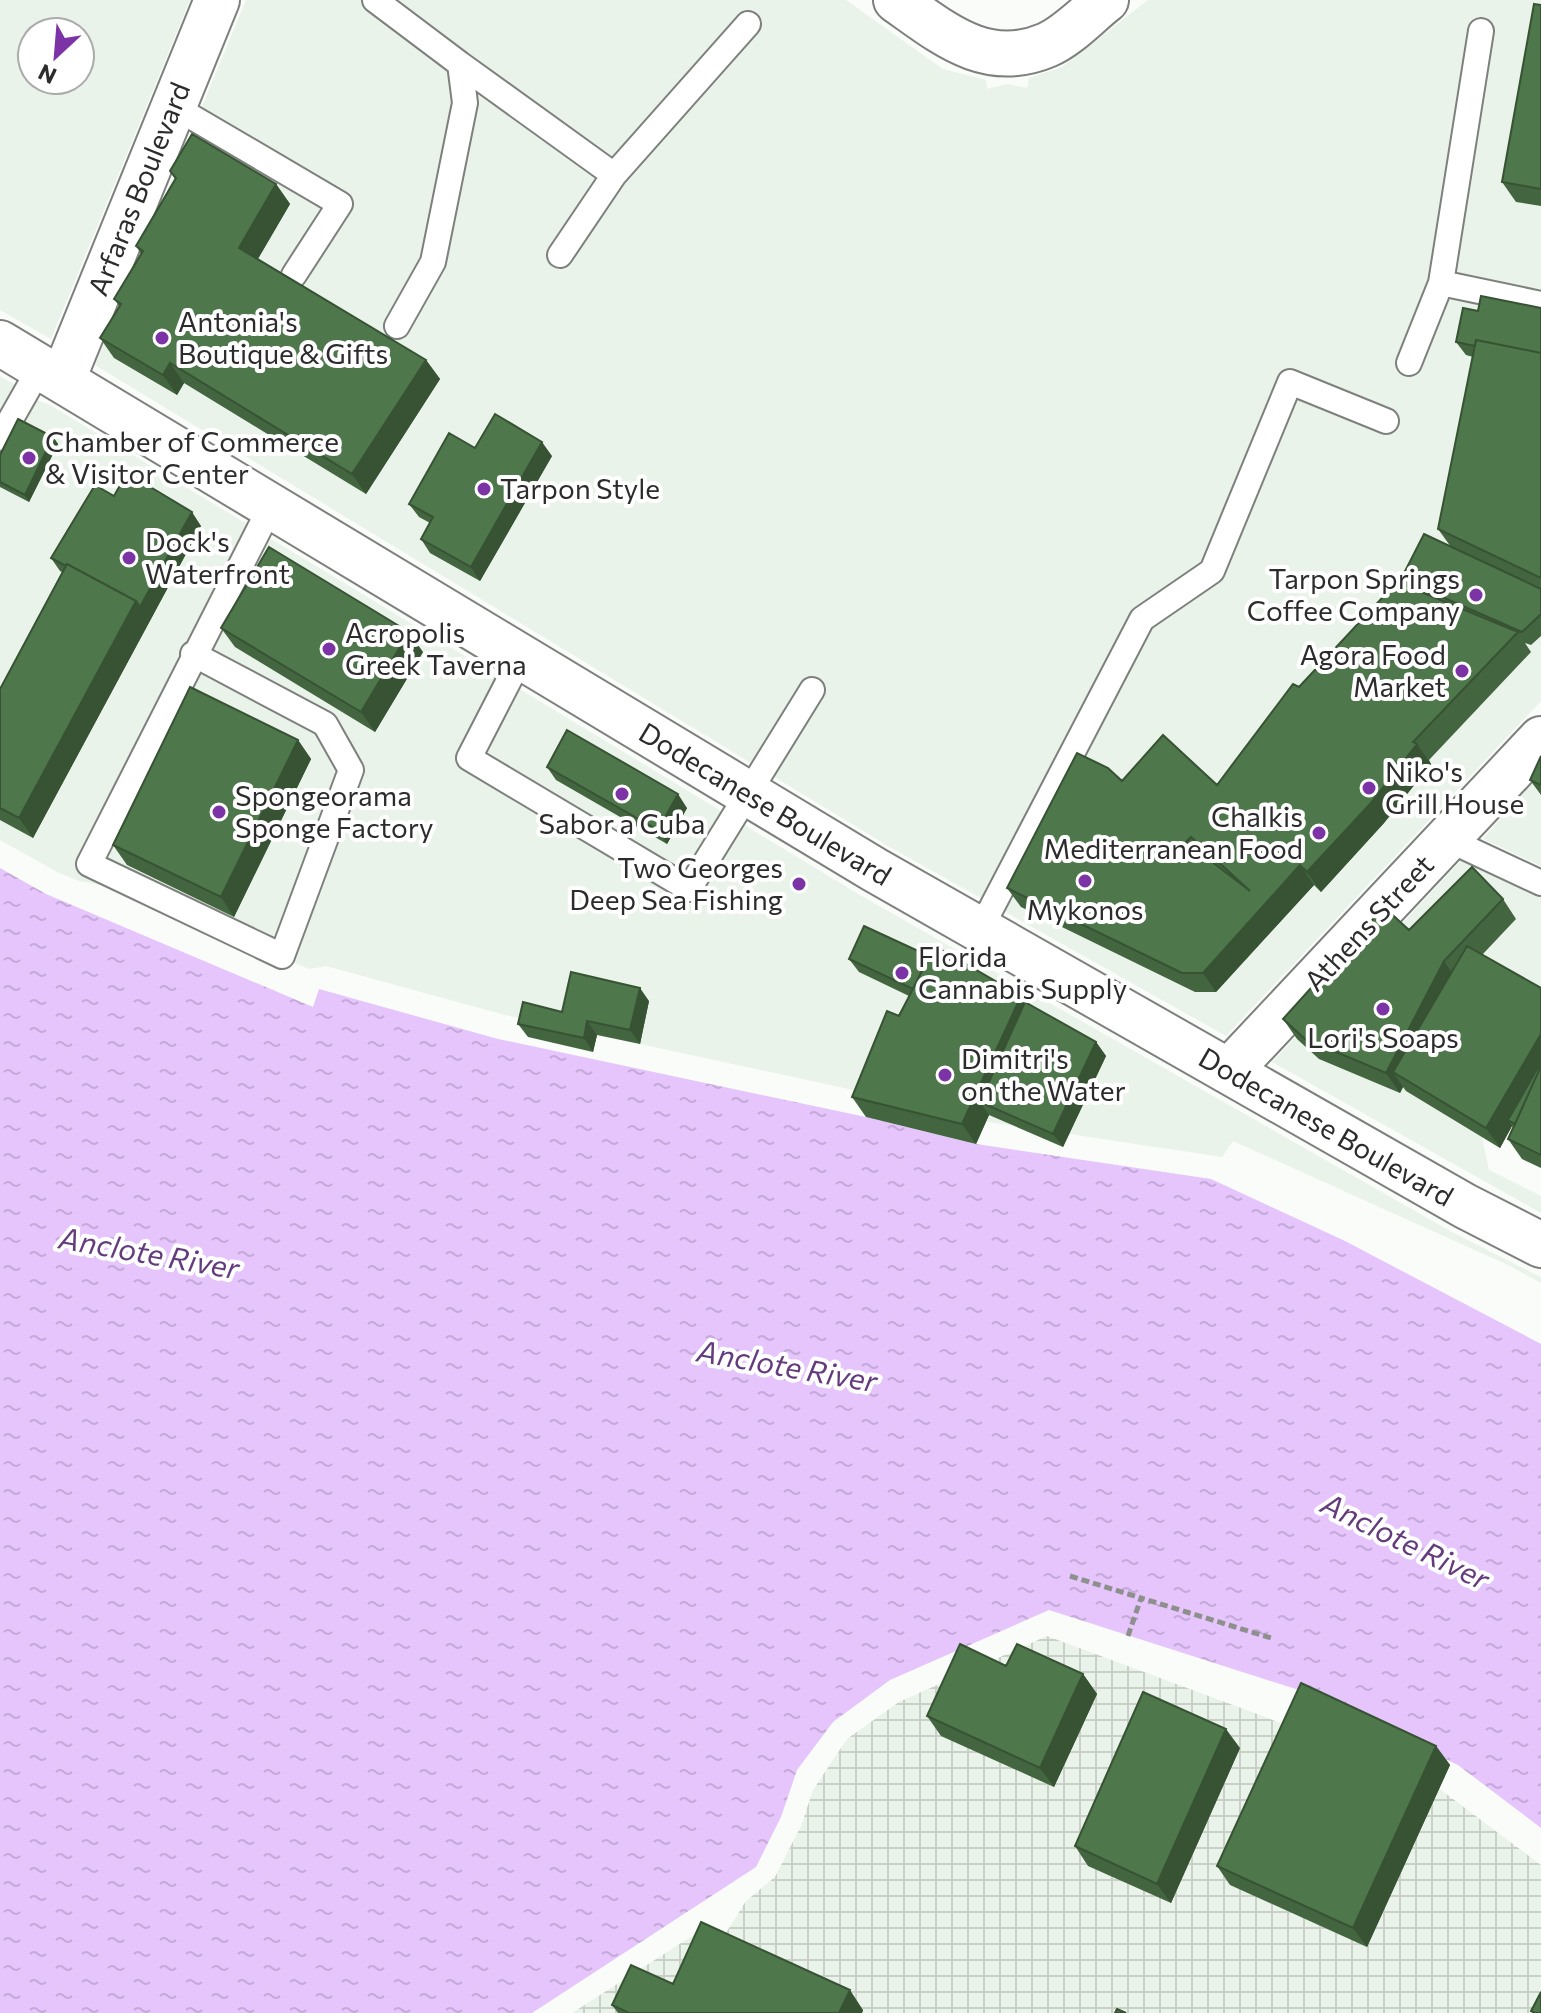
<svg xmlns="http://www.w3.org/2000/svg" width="1541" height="2013" font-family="Commissioner,sans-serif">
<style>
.built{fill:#eaf3e9;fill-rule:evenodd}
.industrial{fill:url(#industrial-grid)}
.water{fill:url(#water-ripples)}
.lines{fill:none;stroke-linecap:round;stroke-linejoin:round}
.service-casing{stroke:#7d807d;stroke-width:28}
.minor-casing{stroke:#7d807d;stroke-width:48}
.tertiary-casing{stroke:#7d807d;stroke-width:48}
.path{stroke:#8e908e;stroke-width:5;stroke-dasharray:8 4;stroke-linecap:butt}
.service{stroke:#fff;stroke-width:24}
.minor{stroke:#fff;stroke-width:44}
.tertiary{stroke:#fff;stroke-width:44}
.wall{fill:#436640}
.shaded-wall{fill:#375334}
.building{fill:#4e774b;stroke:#375334;stroke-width:2;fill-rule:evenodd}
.poi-dot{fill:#7c33a6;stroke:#fff;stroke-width:3}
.labels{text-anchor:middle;stroke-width:8;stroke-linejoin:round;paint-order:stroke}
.street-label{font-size:28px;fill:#2b2c2b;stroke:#fff}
.poi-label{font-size:28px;fill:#2b2c2b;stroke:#fff;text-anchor:start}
.water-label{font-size:30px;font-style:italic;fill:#643c7d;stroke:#fff}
</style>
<defs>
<pattern id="industrial-grid" width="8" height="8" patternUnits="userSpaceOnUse" patternTransform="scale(2)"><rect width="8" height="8" fill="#eaf3e9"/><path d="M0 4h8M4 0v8" fill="none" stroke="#c9d0c8"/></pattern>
<pattern id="water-ripples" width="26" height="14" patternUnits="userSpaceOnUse" patternTransform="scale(2)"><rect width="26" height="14" fill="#e5c5fc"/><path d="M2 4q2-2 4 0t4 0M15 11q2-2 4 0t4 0" fill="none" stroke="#c5a9d8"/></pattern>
</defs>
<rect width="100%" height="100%" fill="#f9fcf8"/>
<path class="built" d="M0 0H190L51 339 0 310ZM32 32H80V80H32Z
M246 0H846L943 69 986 80 987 89 1007 84 1027 88 1029 78 1062 67 1148 0H1541V701L1226 1036 888 846 95 365Z
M0 376 29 393V397L50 405 860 895 1452 1232 1541 1277V1283L1508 1265 1233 1141 1222 1157 982 1121 872 1094 505 1015 326 966 309 969 117 888 79 881 57 872 0 840Z
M1541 770V866L1483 839Z
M1470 851 1541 893V1033L1482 1137 1489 1170 1541 1196V1213L1272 1062Z"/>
<path class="industrial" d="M1047 1636 1421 1775 1541 1865V2013H572L706 1927 724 1936 746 1901 775 1877 801 1826 813 1790 847 1739 899 1702Z"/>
<path class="water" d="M0 868 46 894 313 1007 319 989 498 1039 866 1117 976 1144 1211 1179 1345 1241 1541 1344V1828L1458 1765 1302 1691 1049 1610 890 1680 833 1722 797 1770 781 1817 756 1867 532 2013H0Z"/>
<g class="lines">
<defs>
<path id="service" d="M375 0 460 64 465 103 433 262 397 326
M1481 31 1441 283 1541 304
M460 64 614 175 560 255
M173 106 340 204 294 275
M614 175 748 24
M1409 363 1441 283
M0 438 41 366
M193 654 325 724 351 770 282 956 89 864 271 506
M521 657 469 758 689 889 812 690
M1447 839 1541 883
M980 930 1142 619 1212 571 1290 382 1386 421"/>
<path id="minor" d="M896 0C943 33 986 71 1047 45 1068 36 1088 14 1106 0
M63 379 217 0
M1229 1071 1541 739"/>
<path id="tertiary" d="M0 343 875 870 1465 1206 1541 1245"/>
</defs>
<use href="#service" class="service-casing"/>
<use href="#minor" class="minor-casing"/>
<use href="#tertiary" class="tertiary-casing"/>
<path class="path" d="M1070 1576 1141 1598
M1128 1636 1141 1598 1271 1638"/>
<use href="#service" class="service"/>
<use href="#minor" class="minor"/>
<use href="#tertiary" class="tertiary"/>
</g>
<path class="wall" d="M1541 5V206L1516 202 1502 182Z
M170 171 276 184 290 204 258 259 426 360 440 379 366 494 184 383 177 395 114 358 100 338 120 307 114 299 141 254 136 246 175 179Z
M1541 308V636L1531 645 1525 643 1531 652 1429 760 1431 764 1384 823 1321 892 1314 885 1216 992H1195L1021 907 1007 888 1122 781 1217 785 1299 687 1406 585 1401 579 1451 547 1438 529 1473 357 1466 355 1456 342 1478 311Z
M53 437 58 444 29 502 0 487V455Z
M475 448 552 456 480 581 430 553 421 539 430 523 419 517 409 504Z
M114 496 201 526 33 838 0 820V689L62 572 60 571 51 558Z
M221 628 423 652 375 732 235 647Z
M298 740 311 759 234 917 127 865 113 845Z
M1541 756V795L1530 780Z
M547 767 687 808 667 844 556 780Z
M1503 899 1516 919 1482 955 1541 988V1168L1522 1159 1508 1139 1513 1127 1512 1126 1500 1148 1406 1091 1403 1087 1400 1093 1319 1059 1297 1039 1283 1019 1409 930Z
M849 959 1025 1002 1096 1042 1106 1056 1063 1147 989 1115 976 1144 866 1117 852 1097 909 996 859 972Z
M649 1001 640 1044 597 1035 593 1052 528 1037 518 1024 562 1012Z
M1083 1674 1097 1694 1054 1787 941 1736 927 1716Z
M1436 1746 1450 1765 1367 1947 1230 1885 1217 1866Z
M1240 1748 1171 1903 1088 1866 1075 1846Z
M673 1984 863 2010 862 2013H618L612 2005Z"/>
<path class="shaded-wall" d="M276 184 290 204 253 267 239 248Z
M426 360 440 379 366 494 352 474Z
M170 363 184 383 177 395 163 375Z
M53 437 58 444 29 502 25 495Z
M542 442 552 456 480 581 471 567Z
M192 512 201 526 33 838 19 818 136 601Z
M409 632 423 652 375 732 361 712Z
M298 740 311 759 234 917 221 897Z
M1417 744 1431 764 1384 823 1321 892 1307 872Z
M678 794 687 808 667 844 658 830Z
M1300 865 1314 885 1216 992 1203 973Z
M1444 961 1457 980 1393 1072 1403 1087 1400 1093 1386 1073Z
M640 988 649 1001 640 1044 630 1030Z
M1021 996 1034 1015 980 1102 989 1115 976 1144 962 1124Z
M587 1021 597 1035 593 1052 584 1038Z
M1541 1034V1077L1508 1120 1512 1126 1500 1148 1486 1128Z
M1096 1042 1106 1056 1063 1147 1053 1134Z
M1083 1674 1097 1694 1054 1787 1040 1768Z
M1226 1729 1240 1748 1171 1903 1157 1884Z
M1436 1746 1450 1765 1367 1947 1353 1928Z
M850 1990 863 2010 862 2013H839Z"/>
<path class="building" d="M1534 4 1541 5V189L1502 182Z
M192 134 276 184 239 248 426 360 352 474 170 363 163 375 100 338 121 304 114 299 143 251 136 246 176 178 170 171Z
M1481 296 1541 308V353L1476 340 1475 346 1456 342 1463 308 1478 311Z
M1476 340 1541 353V578L1438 529Z
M495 414 542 442 471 567 421 539 433 517 409 504 449 433 475 448Z
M18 419 53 437 25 495 0 482V455Z
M127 473 192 512 140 607 136 601 67 564 66 566 51 558 95 485 114 496Z
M1424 534 1541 589V614L1522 632 1401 579Z
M269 547 409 632 361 712 221 628Z
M67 564 136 601 19 818 0 808V689Z
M1397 582 1518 632 1413 742 1417 744 1370 804 1307 872 1300 865 1203 973H1182L1007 888 1077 753 1108 768 1122 781 1163 735 1217 785 1293 684 1299 687ZM1191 837 1250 891 1186 842Z
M190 687 298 740 221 897 113 845Z
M567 730 678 794 658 830 547 767Z
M1541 756V785L1530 780Z
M1472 867 1503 899 1444 961 1386 1073 1305 1039 1283 1019 1384 907 1409 930Z
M864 926 929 956 913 989 849 959Z
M935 946 1021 996 962 1124 852 1097 887 1011 899 1016Z
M1467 946 1541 988V1034L1486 1128 1393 1072Z
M571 972 640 988 630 1030 587 1021 584 1038 518 1024 523 1002 562 1012Z
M1025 1002 1096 1042 1053 1134 980 1102Z
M1541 1062V1066L1515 1124 1508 1120Z
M1541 1066V1155L1508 1139Z
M960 1644 1006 1666 1017 1644 1083 1674 1040 1768 927 1716Z
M1301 1683 1436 1746 1353 1928 1217 1866Z
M1143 1692 1226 1729 1157 1884 1075 1846Z
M701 1922 850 1990 839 2013H629L612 2005 631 1965 673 1984Z
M1541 1992V2013H1535L1531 2011Z
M1117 2009 1126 2013H1115Z"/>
<g class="poi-dot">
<circle cx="162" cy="338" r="8"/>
<circle cx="29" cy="458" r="8"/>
<circle cx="484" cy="489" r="8"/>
<circle cx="129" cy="558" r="8"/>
<circle cx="1476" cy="595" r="8"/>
<circle cx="329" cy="649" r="8"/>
<circle cx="1462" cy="671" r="8"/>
<circle cx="1369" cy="788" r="8"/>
<circle cx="622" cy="794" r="8"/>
<circle cx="219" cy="812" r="8"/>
<circle cx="1319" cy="833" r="8"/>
<circle cx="1085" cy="881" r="8"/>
<circle cx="799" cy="884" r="8"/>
<circle cx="902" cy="973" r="8"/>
<circle cx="1383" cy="1009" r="8"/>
<circle cx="945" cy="1075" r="8"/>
</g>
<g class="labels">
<g class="street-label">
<text transform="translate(139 189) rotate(-68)" y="10">Arfaras Boulevard</text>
<text transform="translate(765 804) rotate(31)" y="10">Dodecanese Boulevard</text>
<text transform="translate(1369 923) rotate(-47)" y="10">Athens Street</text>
<text transform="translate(1326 1127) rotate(30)" y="10">Dodecanese Boulevard</text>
</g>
<g class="poi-label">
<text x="178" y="332">Antonia's<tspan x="178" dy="32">Boutique &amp; Gifts</tspan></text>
<text x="45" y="452">Chamber of Commerce<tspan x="45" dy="32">&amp; Visitor Center</tspan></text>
<text x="500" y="499">Tarpon Style</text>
<text x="145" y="552">Dock's<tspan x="145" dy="32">Waterfront</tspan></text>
<text x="1460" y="589" text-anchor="end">Tarpon Springs<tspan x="1460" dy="32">Coffee Company</tspan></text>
<text x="345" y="643">Acropolis<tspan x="345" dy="32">Greek Taverna</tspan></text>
<text x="1446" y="665" text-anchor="end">Agora Food<tspan x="1446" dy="32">Market</tspan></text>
<text x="1385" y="782">Niko's<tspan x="1385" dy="32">Grill House</tspan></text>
<text x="235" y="806">Spongeorama<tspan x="235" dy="32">Sponge Factory</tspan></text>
<text x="1303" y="827" text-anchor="end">Chalkis<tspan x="1303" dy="32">Mediterranean Food</tspan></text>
<text x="622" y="834" text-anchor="middle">Sabor a Cuba</text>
<text x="783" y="878" text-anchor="end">Two Georges<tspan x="783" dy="32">Deep Sea Fishing</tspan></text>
<text x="1085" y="920" text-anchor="middle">Mykonos</text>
<text x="918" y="967">Florida<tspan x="918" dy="32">Cannabis Supply</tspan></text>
<text x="1383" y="1048" text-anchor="middle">Lori's Soaps</text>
<text x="961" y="1069">Dimitri's<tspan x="961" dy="32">on the Water</tspan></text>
</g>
<g class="water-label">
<text transform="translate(149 1254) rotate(10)" y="10">Anclote River</text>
<text transform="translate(787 1367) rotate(10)" y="10">Anclote River</text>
<text transform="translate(1405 1542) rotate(26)" y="10">Anclote River</text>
</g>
</g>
<g transform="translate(56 56) rotate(206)"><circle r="38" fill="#ffffff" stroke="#aaabaa" stroke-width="2"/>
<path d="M0-6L14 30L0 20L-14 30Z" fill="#7c33a6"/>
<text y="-12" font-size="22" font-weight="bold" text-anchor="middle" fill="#2b2c2b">N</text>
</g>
</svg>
